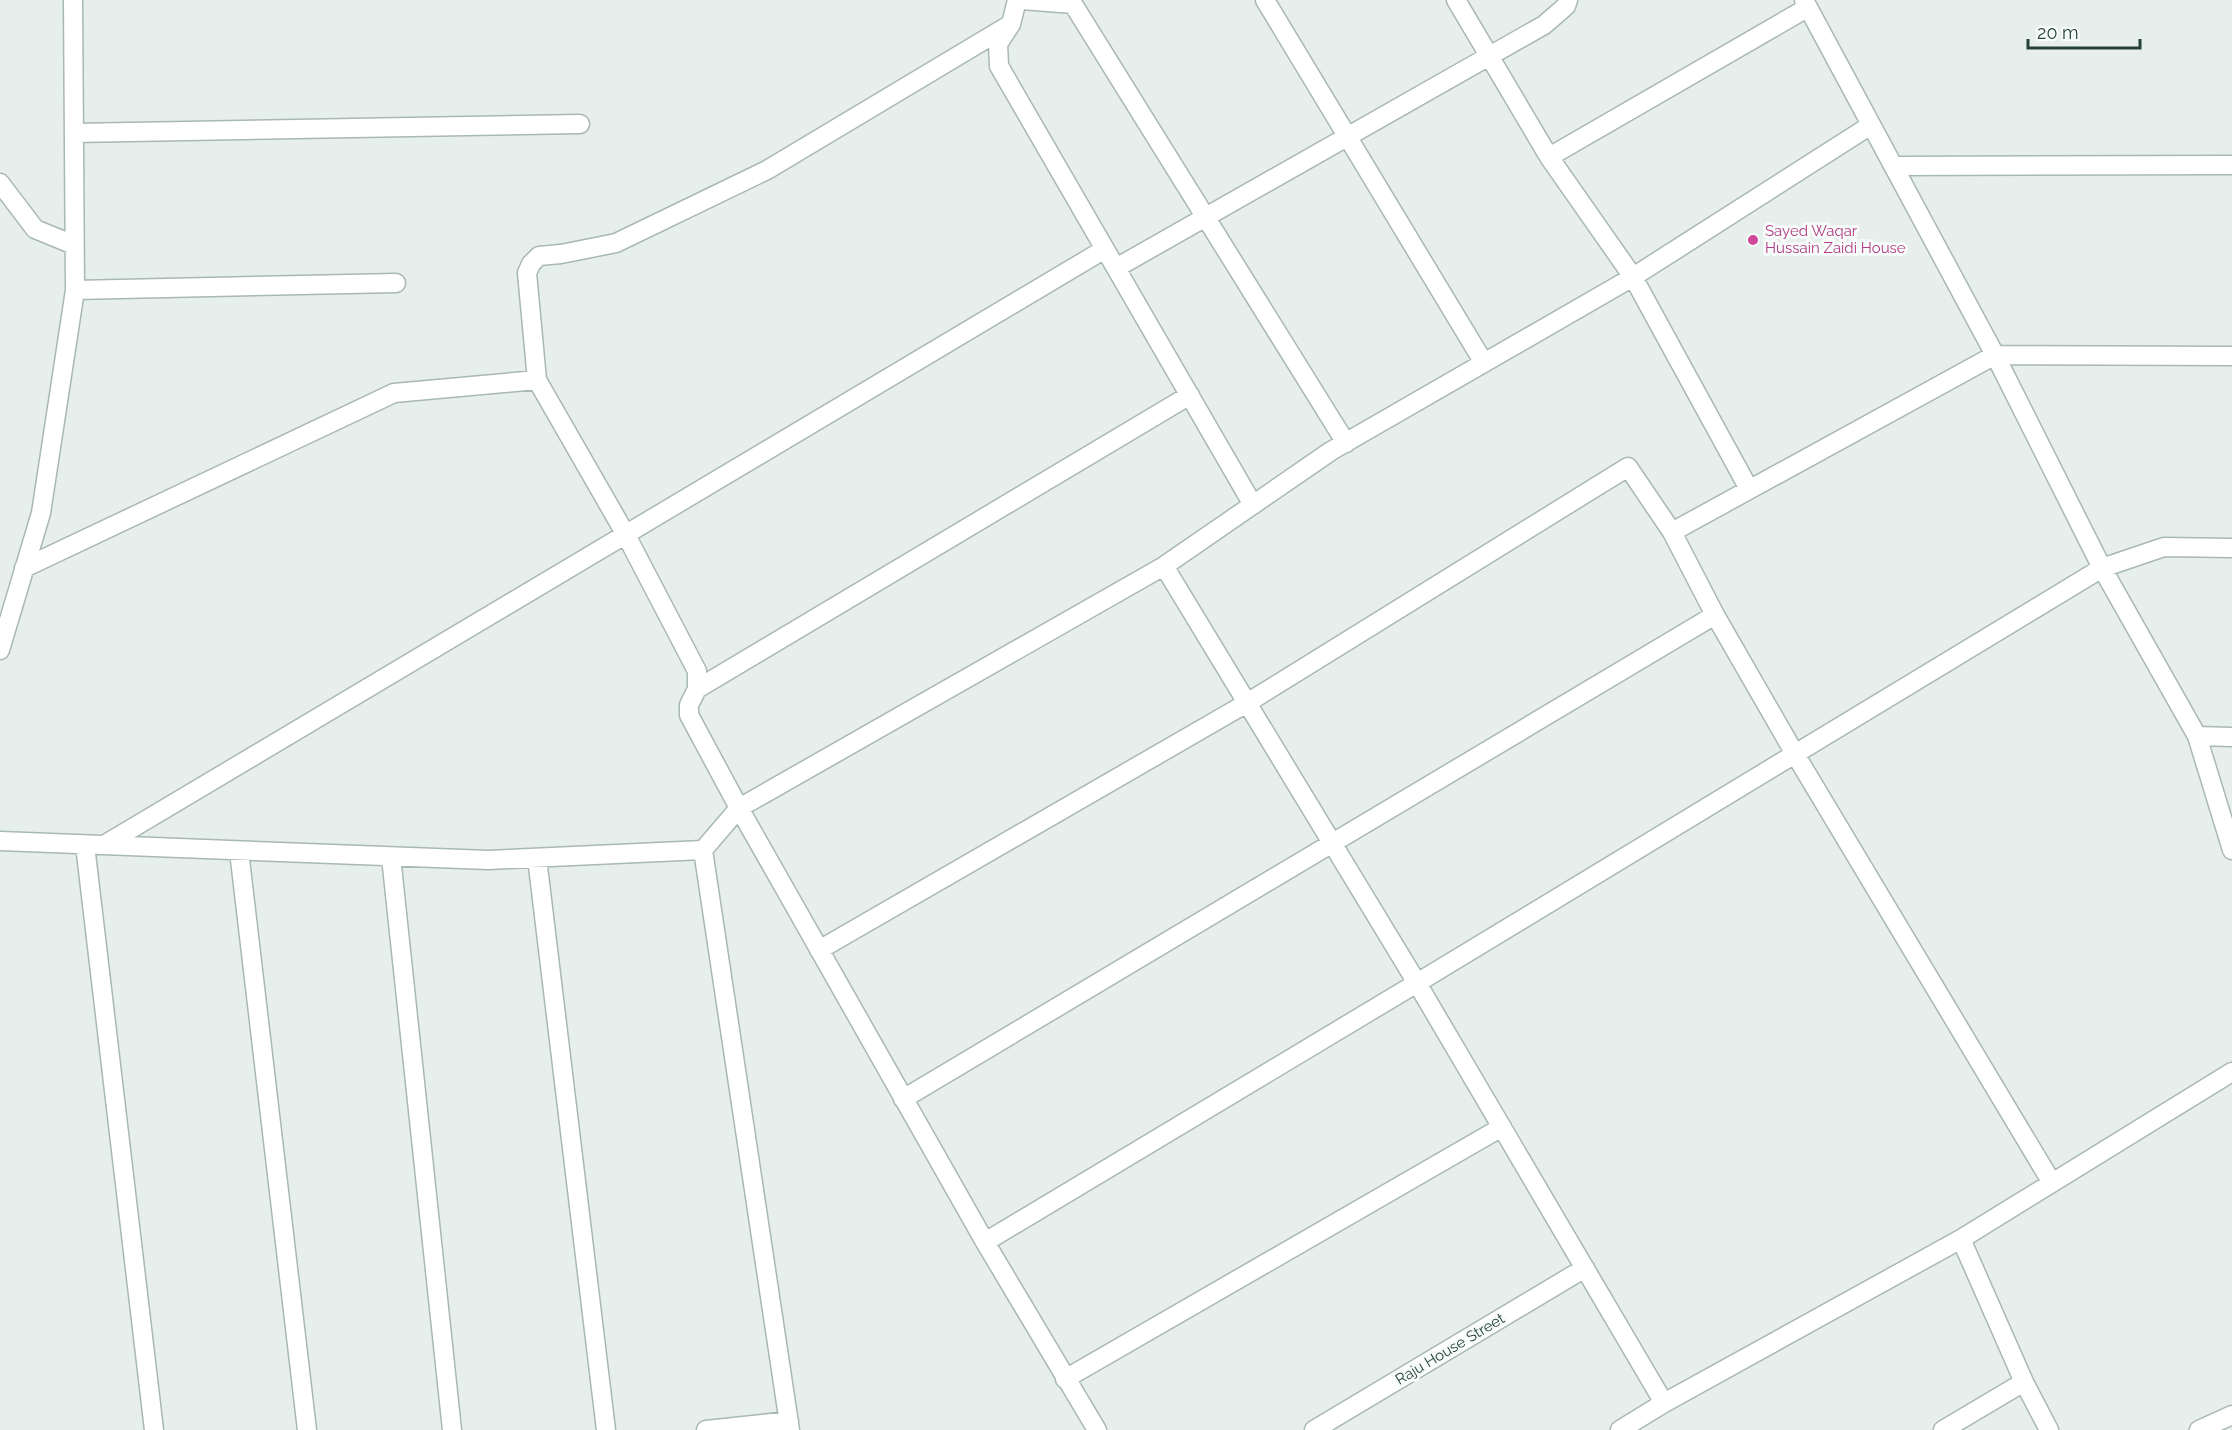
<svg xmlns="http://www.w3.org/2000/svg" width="2232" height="1430" font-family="Raleway,sans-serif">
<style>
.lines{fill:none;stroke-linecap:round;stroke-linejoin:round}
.minor-casing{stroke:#a8b8b2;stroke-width:21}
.minor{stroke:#fff;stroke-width:18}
.hotel-dot{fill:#d1479c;stroke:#f7fbf9;stroke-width:2}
.labels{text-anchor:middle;stroke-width:6;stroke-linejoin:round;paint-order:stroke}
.hotel-label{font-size:15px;fill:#b23c85;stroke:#f7fbf9;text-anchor:start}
.street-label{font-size:15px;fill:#24423a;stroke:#f7fbf9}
</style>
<rect width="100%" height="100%" fill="#e6efeb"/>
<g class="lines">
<defs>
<path id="minor" d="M1017 0 1011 24 998 44 999 66 1253 505
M1022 0 1073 4 1346 443
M1265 0 1484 363
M1456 0 1549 157 1633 277 1749 489
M1804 0 1995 355 2102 568 2197 736 2232 737
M1011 24 767 170 616 243 561 254 539 256 531 264 527 273 537 380 626 535 697 671V689L689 705V715L739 808 985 1242 1097 1430
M74 133 580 124
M1549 157 1807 8
M1893 166 2232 165
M0 183 35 229 74 245
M1116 268 1544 25 1566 6 1568 0
M75 290 396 283
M1672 532 1995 355 2232 356
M1164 566 1417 983 1664 1403
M24 568 394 393 537 380
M0 650 41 513 75 290 73 0
M697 689 1190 395
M2197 736 2232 850
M0 841 488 860 703 850 739 808 1164 566 1331 451 1633 277 1871 125
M85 845 154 1430
M104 845 1105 249
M703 850 790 1430
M239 851 307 1430
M391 857 452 1430
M537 858 606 1430
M819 950 1247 703 1628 467 1672 532 1715 615 1795 754 2052 1183
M903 1099 1715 615
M1961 1239 2024 1382 2049 1430
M985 1242 1417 983 2102 568 2164 547 2232 548
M1065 1379 1502 1127
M706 1430 789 1421
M1314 1430 1585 1268
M1620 1430 1664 1403 1961 1239 2232 1072
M1943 1430 2024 1382
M2199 1430 2232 1415"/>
</defs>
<use href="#minor" class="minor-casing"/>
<use href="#minor" class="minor"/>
</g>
<circle class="hotel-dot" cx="1753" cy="240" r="6"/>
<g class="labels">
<g class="hotel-label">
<text x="1765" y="236">Sayed Waqar<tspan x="1765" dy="17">Hussain Zaidi House</tspan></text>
</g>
<g class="street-label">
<text transform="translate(1450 1349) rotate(-31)" y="5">Raju House Street</text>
</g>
</g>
<path d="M2028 39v9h112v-9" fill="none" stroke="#24423a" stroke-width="3"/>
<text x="2037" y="39" font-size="18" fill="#24423a" stroke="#f7fbf9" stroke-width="4.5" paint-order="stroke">20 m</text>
</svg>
